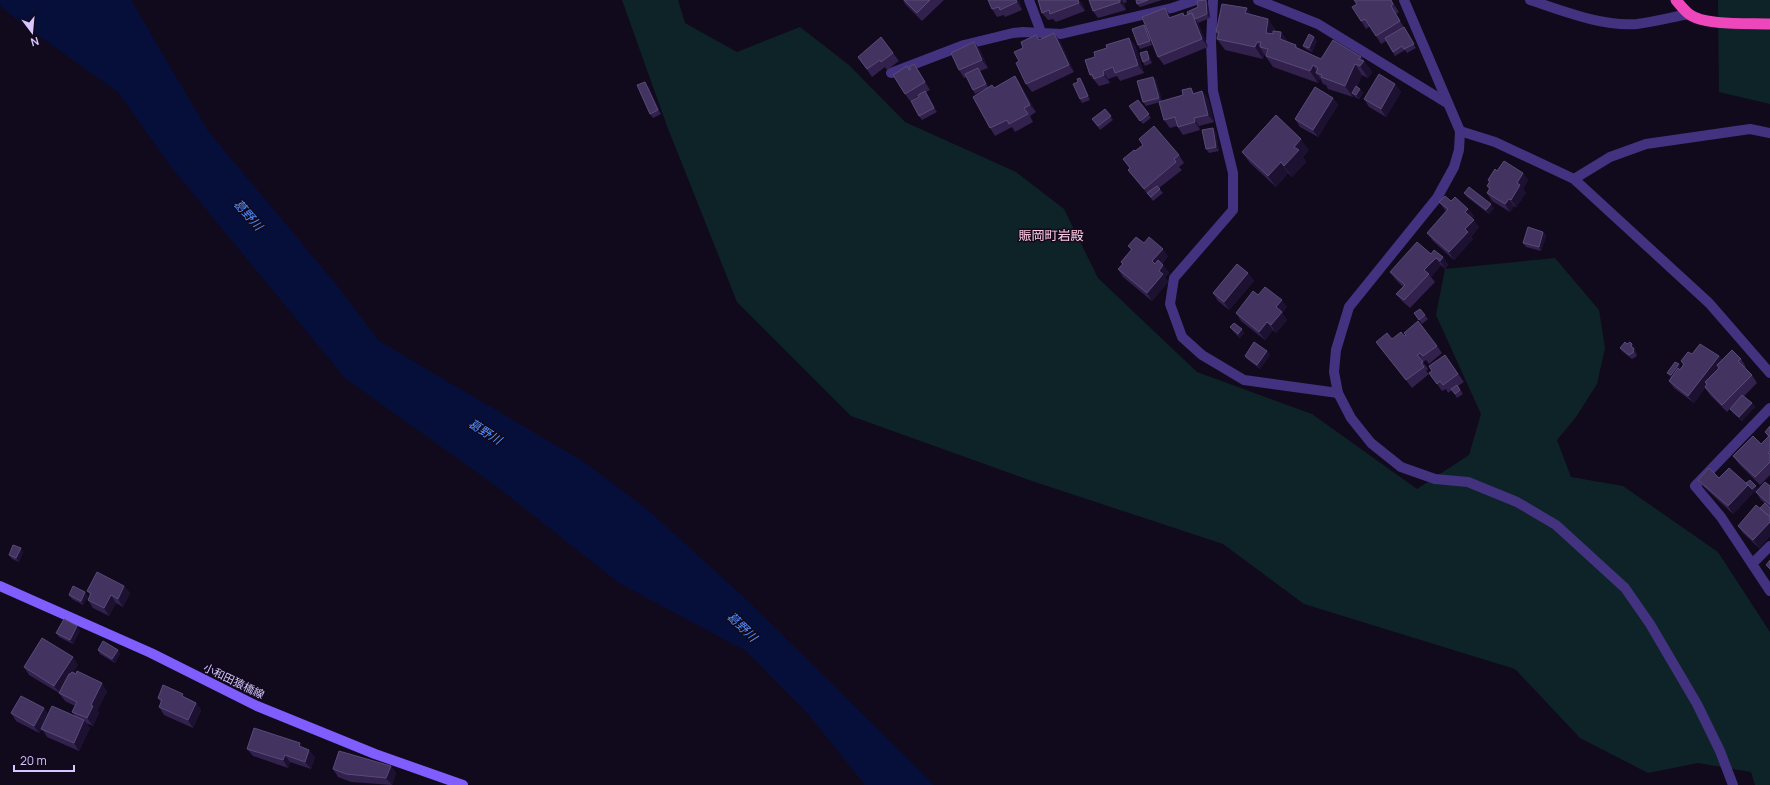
<svg xmlns="http://www.w3.org/2000/svg" width="1770" height="785" font-family="Manrope,'Noto Sans JP',sans-serif">
<style>
.green{fill:#0d2327}
.water{fill:#060f3a}
.lines{fill:none;stroke-linecap:round;stroke-linejoin:round}
.minor{stroke:#43327f;stroke-width:10}
.tertiary{stroke:#43327f;stroke-width:10}
.secondary{stroke:#805dff;stroke-width:10}
.trunk{stroke:#ee47bc;stroke-width:11}
.wall{fill:#31214c}
.shaded-wall{fill:#1d1131}
.building{fill:#433360;stroke:#5a4a79}
.labels{text-anchor:middle;stroke-width:3;stroke-linejoin:round;paint-order:stroke}
.street-label{font-size:11px;fill:#d7c6ff;stroke:#110a1d}
.water-label{font-size:12px;font-style:italic;fill:#548fff;stroke:#110a1d}
.quarter-label{font-size:13px;fill:#ffc8e0;stroke:#110a1d}
</style>
<rect width="100%" height="100%" fill="#110a1d"/>
<path class="green" d="M622 0H678L685 23 737 52 800 27 849 65 905 122 1016 172 1064 209 1098 278 1197 372 1312 414 1417 489 1469 455 1481 414 1436 315 1445 269 1555 258 1599 310 1605 348 1597 384 1576 417 1557 440 1571 477 1623 486 1718 552 1770 632V785H1755L1751 772 1698 763 1648 773 1580 738 1515 669 1304 604 1223 544 1029 480 851 416 737 302 667 126Z
M1718 0H1770V104L1719 92Z"/>
<path class="water" d="M0 0H131L208 131 335 283 379 341 584 462 648 510 747 600 934 785H865L809 715 746 651 619 583 500 489 345 378 168 163 119 93 17 20 0 5Z"/>
<g class="lines">
<path class="minor" d="M1029 0 1041 32
M1213 0 1211 42 1213 91 1233 173V210L1174 278 1170 304 1182 337 1202 355 1244 380 1338 393
M1258 0 1318 24 1447 103
M1530 0C1563 11 1603 27 1637 24 1654 22 1672 17 1689 14
M891 73 964 45 1013 33 1023 32 1061 34 1172 8 1196 0
M1460 131 1495 142 1574 179 1709 303 1770 373
M1574 179 1610 157 1646 144 1750 129 1770 133
M1770 408 1695 486 1721 517 1770 591
M1752 564 1770 546"/>
<path class="tertiary" d="M1404 0 1460 131 1459 150 1454 167 1437 198 1349 307 1336 350 1334 372 1338 393 1351 418 1371 443 1401 467 1435 479 1468 482 1517 502 1556 525 1625 588 1650 624 1697 704 1720 751 1733 785"/>
<path class="secondary" d="M0 586 151 653 257 706 375 754 463 785"/>
<path class="trunk" d="M1676 0C1680 5 1684 10 1689 14 1704 26 1750 23 1770 24"/>
</g>
<path class="wall" d="M903 0H944L922 21 905 4Z
M1019 0 1022 10 1005 17 1004 15 997 17 992 9Z
M1038 0 1082 3 1085 11 1056 22 1053 19 1048 20 1042 13Z
M1089 0H1126L1127 2 1124 3 1126 10 1098 18 1093 11Z
M1136 0H1162L1140 7 1137 4Z
M1206 0 1208 4 1210 18 1198 23 1208 47 1164 65 1158 57 1147 30 1152 45 1140 49 1138 45 1144 25 1147 29 1170 15 1171 17 1183 13 1185 16 1188 14 1198 7Z
M1354 0H1391L1399 12 1396 14 1416 48 1407 53 1405 50 1395 56 1386 41 1381 44 1370 26 1366 29 1361 21 1357 4Z
M1252 15 1268 19 1276 31 1281 32 1288 42 1296 45 1298 49 1321 59 1361 57 1372 72 1368 78 1362 75 1357 87 1360 89 1363 93 1359 99 1355 97 1354 95 1353 97 1328 89 1326 85 1323 84 1320 78 1318 83 1273 67 1264 54 1263 59 1225 50 1217 39 1218 36 1216 32Z
M1036 35 1040 40 1060 41 1074 72 1032 92 1026 84 1019 61 1023 48Z
M1317 41 1312 52 1306 49 1303 46Z
M974 42 980 50 988 68 980 71 988 87 994 88 1015 76 1020 84 1036 112 1030 116 1033 122 1015 132 1012 127 995 136 990 128 984 90 975 94 973 90 967 77 964 78 959 70Z
M1135 45 1144 73 1120 81 1117 76 1108 79 1110 83 1099 86 1090 75Z
M893 53 899 61 887 70 885 67 872 77 858 57Z
M1149 55 1152 63 1145 66 1143 62Z
M919 71 930 90 926 92 937 112 922 120 919 116V96L910 101 905 94Z
M1153 77 1156 80 1162 101 1183 95 1191 88 1195 93 1202 91 1208 99 1214 122 1199 126 1200 130 1183 135 1177 126 1170 128 1164 120 1160 102 1146 106 1143 102Z
M1083 82 1090 100 1082 103 1080 99Z
M1395 84 1401 92 1386 117 1369 107 1364 99Z
M648 86 661 114 653 118 650 114Z
M1333 98 1338 105 1318 137 1300 127 1295 119Z
M1138 100 1151 118 1143 124 1129 106Z
M1105 109 1113 120 1100 130 1092 119Z
M1216 132 1219 151 1209 153 1206 149Z
M1139 139 1179 155 1184 163 1179 167 1182 170 1159 188 1163 193 1153 201 1134 177 1128 170 1130 168 1123 159 1135 151 1143 145Z
M1309 150 1303 157 1306 162 1292 177 1288 173 1276 187 1250 163 1242 152Z
M1497 171 1523 173 1528 180 1523 189 1526 193 1516 207 1514 206 1510 212 1492 201 1487 193 1489 189 1487 186 1489 182 1488 180Z
M1464 193 1494 208 1489 214 1467 197Z
M1451 201 1468 209 1474 216 1472 218 1479 227 1471 237 1473 239 1454 260 1433 241 1427 233 1447 211 1445 210 1439 202Z
M1543 232 1546 236 1541 251 1526 247 1523 243Z
M1144 243 1168 256 1162 264 1163 265 1169 273 1165 277 1168 282 1152 301 1123 277 1118 269 1122 264 1121 262 1131 250 1128 246Z
M1431 254 1443 257 1448 265 1445 269 1441 265 1431 277 1435 282 1410 308 1402 301 1396 294 1403 287 1396 280 1390 272Z
M1248 273 1254 281 1229 310 1218 301 1213 293Z
M1258 295 1287 307 1282 313 1287 320 1276 333 1273 330 1265 340 1241 321 1236 313Z
M1420 309 1428 319 1422 324 1414 313Z
M1230 327 1244 333 1240 338 1233 331Z
M1404 336 1437 346 1442 353 1429 364 1426 360 1423 362 1428 369 1426 371 1429 374 1412 388 1376 342Z
M1627 344H1632L1635 348 1634 349 1637 353 1636 354 1637 356 1632 359 1623 352 1620 348Z
M1267 351 1270 355 1260 369 1247 359 1245 356Z
M1692 354 1719 356 1722 360 1741 359 1746 367 1745 368 1752 375 1757 383 1744 396 1752 403 1755 407 1742 421 1733 413 1730 409 1727 412 1710 395 1705 388 1694 403 1674 388 1669 381 1671 377 1667 373 1681 368 1683 365 1681 361Z
M1445 355 1464 382 1458 386 1463 394 1457 398 1452 390 1448 393 1446 389 1442 391 1429 373 1432 371Z
M1770 426V475L1760 485 1739 464 1733 456 1761 444 1768 437 1765 432Z
M1719 478 1747 484 1758 489 1770 486V508L1761 500 1756 492 1755 493 1749 487 1753 493 1733 514 1704 487 1698 480Z
M1770 508V536L1759 548 1743 533 1738 526 1761 509Z
M23 552 19 562 12 559 9 555Z
M124 586 130 593 123 607 116 603 109 616 93 608 88 600 90 595 87 591Z
M69 595 88 596 83 605 72 599Z
M80 630 73 644 59 637 56 633Z
M98 650H118L120 654 115 663 100 654Z
M78 665 73 672 107 691 97 711 99 713 93 726 86 723 90 728 79 751 47 737 42 729 39 733 16 721 11 713 44 708 48 715 76 717 72 712 75 706 65 701 59 693 29 675 24 667Z
M158 698H185L196 703 201 710 193 728 164 715 159 707 161 703Z
M304 748 315 757 311 769 290 762 288 768 253 756 247 749Z
M391 766 396 773 392 785 351 782 338 777 333 769Z"/>
<path class="shaded-wall" d="M1016 0H1019L1022 10 1017 2Z
M1078 0H1079L1082 3 1085 11 1079 3Z
M1120 0H1122L1124 3 1126 10 1120 2Z
M1206 0 1208 4 1210 18 1207 14Z
M1165 8 1170 15 1175 26 1169 18Z
M1247 8 1255 19 1245 13Z
M1192 13 1198 23 1208 47 1202 39Z
M1268 19 1276 31 1274 44 1266 33Z
M1144 25 1147 29 1152 45 1150 41Z
M1281 32 1289 43 1280 39Z
M1054 33 1060 41 1074 72 1069 65Z
M1314 37 1317 41 1312 52 1309 48Z
M1129 38 1135 45 1144 73 1138 65Z
M974 42 980 50 988 68 982 60Z
M1257 42 1264 54 1263 59 1255 47Z
M1147 51 1149 55 1152 63 1149 59Z
M1364 61 1372 72 1368 78 1360 66Z
M914 64 919 71 930 90 925 82Z
M1355 64 1362 75 1354 94 1352 93 1354 95 1353 97 1345 86Z
M1313 65 1318 74 1316 73 1320 78 1318 83 1310 71Z
M978 68 981 72 989 88 986 84Z
M1103 71 1108 79 1110 83 1104 75Z
M1015 76 1020 84 1036 112 1030 105Z
M1153 77 1156 80 1162 102 1159 98Z
M1080 78 1083 82 1090 100 1088 96Z
M645 82 648 86 661 114 658 110Z
M1395 84 1401 92 1386 117 1381 109Z
M1191 88 1197 95 1193 94Z
M1360 89 1363 93 1359 99 1356 95Z
M925 91 928 95 937 112 934 108Z
M1202 91 1208 99 1214 122 1208 115Z
M1333 98 1338 105 1318 137 1313 130Z
M1194 118 1199 126 1200 130 1195 122Z
M1213 128 1216 132 1219 151 1216 147Z
M1301 139 1309 150 1303 157 1306 162 1292 177 1284 166 1294 147Z
M1281 162 1288 173 1276 187 1268 176Z
M1523 173 1528 180 1523 189 1526 193 1516 207 1511 200 1517 183Z
M1509 199 1514 206 1510 212 1505 204Z
M1491 204 1494 208 1489 214 1486 210Z
M1468 209 1474 216 1471 220 1465 212Z
M1474 220 1479 227 1471 237 1473 239 1454 260 1449 252 1465 229Z
M1543 232 1546 236 1541 251 1539 247Z
M1163 249 1168 256 1157 269 1152 261Z
M1443 257 1448 265 1445 269 1440 261Z
M1436 258 1441 265 1431 277 1424 270Z
M1163 265 1169 273 1165 277 1168 282 1152 301 1147 293 1159 271Z
M1248 273 1254 281 1229 310 1224 302Z
M1282 300 1287 307 1282 313 1287 320 1276 333 1271 325 1276 307Z
M1267 322 1273 330 1265 340 1259 332Z
M1242 329 1244 333 1240 338 1238 334Z
M1632 344 1635 348 1633 350 1631 346Z
M1634 349 1637 353 1636 354 1633 351Z
M1267 351 1270 355 1260 369 1257 365Z
M1719 356 1724 364 1720 369 1705 382 1707 386 1694 403 1688 396Z
M1679 364 1681 368 1674 379 1671 375Z
M1752 403 1755 407 1742 421 1739 417Z
M1748 485 1753 493 1733 514 1728 506Z
M1756 486 1758 490 1755 493 1752 489Z
M1770 522V536L1759 548 1753 540Z
M21 548 23 552 19 562 16 558Z
M124 586 130 593 123 607 118 599Z
M85 592 88 596 83 605 81 601Z
M111 595 116 603 109 616 104 608Z
M77 626 80 630 73 644 70 640Z
M118 650 120 654 115 663 112 659Z
M73 657 78 665 60 693 54 686Z
M102 683 107 691 97 711 99 713 93 726 87 718 91 705Z
M196 703 201 710 193 728 188 720Z
M44 708 49 716 39 733 34 726Z
M84 720 90 728 79 751 74 743Z
M300 743 305 751 299 746Z
M309 750 315 757 311 769 305 762Z
M285 755 290 762 288 768 283 760Z
M391 766 396 773 392 785 386 778Z"/>
<path class="building" d="M904 0H930L917 13Z
M988 0H1016L1017 2 1000 10 999 7 992 9Z
M1038 0H1078L1079 3 1050 14 1049 10 1042 13Z
M1089 0H1120V2L1093 11Z
M1136 0H1148L1137 4Z
M1206 0 1207 14 1195 19 1192 13 1188 14 1187 12 1198 7 1197 1Z
M1354 0H1391L1393 4 1391 6 1400 21 1376 36 1365 19 1361 21 1352 7 1357 4Z
M1222 4 1247 8 1245 13 1268 19 1266 33 1273 34V31L1281 32 1280 39 1296 45 1295 47 1321 59 1333 40 1361 57 1358 59 1364 61 1360 66 1355 64 1345 86 1321 77 1322 75 1316 73 1318 68 1313 65 1310 71 1266 56 1268 49 1260 47 1261 42H1257L1255 47 1217 39 1219 32H1216Z
M1165 8 1169 18 1183 13 1184 16 1192 13 1202 39 1158 57 1142 17Z
M1144 25 1150 41 1138 45 1132 29Z
M1404 27 1414 44 1404 49 1402 46 1393 52 1385 38Z
M1054 33 1069 65 1026 84 1016 63 1019 61 1014 52 1023 48 1021 42 1036 35 1039 40Z
M1309 34 1314 37 1309 48 1303 46Z
M881 37 893 53 881 62 880 60 867 69 858 57Z
M1129 38 1138 65 1115 73 1113 67 1103 71 1104 75 1094 79 1092 74 1090 75 1085 60 1095 57 1094 52 1107 48 1106 45Z
M974 42 982 60 959 70 951 53Z
M1147 51 1149 59 1143 62 1140 53Z
M914 64 925 82 905 94 893 75 907 66 909 70 911 69 909 67Z
M978 68 986 84 973 90 965 74Z
M1379 74 1395 84 1381 109 1364 99Z
M1015 76 1030 105 1024 108 1028 114 1009 124 1007 120 990 128 973 97 992 85 994 88Z
M1153 77 1159 98 1143 102 1137 81Z
M1080 78 1088 96 1080 99 1073 84 1078 82 1077 79Z
M645 82 658 110 650 114 637 85Z
M1356 86 1360 89 1356 95 1352 93Z
M1315 87 1333 98 1313 130 1295 119Z
M1191 88 1193 94 1202 91 1208 115 1194 118 1195 122 1178 127 1175 117 1164 120 1159 102 1183 95 1182 90Z
M925 91 934 108 919 116 911 101 919 97 918 95Z
M1138 100 1149 114 1140 121 1129 106Z
M1105 109 1111 116 1098 126 1092 119Z
M1276 115 1301 139 1294 147 1299 150 1284 166 1281 162 1268 176 1242 152Z
M1154 126 1179 155 1174 159 1176 162 1144 189 1128 170 1130 168 1123 159 1134 150 1135 151 1143 145 1139 139Z
M1213 128 1216 147 1206 149 1202 130Z
M1504 161 1523 173 1517 183 1520 185 1511 200 1509 199 1505 204 1487 193 1490 188 1487 186 1490 181 1488 180 1495 169 1497 171Z
M1157 186 1160 189 1151 197 1147 193Z
M1469 187 1491 204 1486 210 1464 193Z
M1445 196 1451 201 1455 197 1468 209 1465 212 1474 220 1465 229 1468 232 1449 252 1427 233 1448 209 1439 202Z
M1528 227 1543 232 1539 247 1523 243Z
M1136 237 1144 243 1149 237 1163 249 1152 261 1155 264 1158 260 1163 265 1159 271 1163 274 1147 293 1118 269 1123 264 1121 262 1132 249 1128 246Z
M1417 242 1431 254 1434 250 1443 257 1440 261 1436 258 1424 270 1429 274 1404 300 1396 294 1405 285 1390 272Z
M1237 264 1248 273 1224 302 1213 293Z
M1265 287 1282 300 1276 307 1282 312 1271 325 1267 322 1259 332 1236 313 1253 291 1258 295Z
M1420 309 1425 315 1419 320 1414 313Z
M1418 321 1437 346 1423 356 1420 353 1417 355 1423 362 1421 363 1424 367 1406 380 1376 342 1387 333 1392 339 1401 332 1404 336 1406 335 1404 333Z
M1234 323 1242 329 1238 334 1230 327Z
M1254 342 1267 351 1257 365 1245 356Z
M1625 342 1627 344 1630 342 1632 344 1631 346 1634 349 1633 351 1634 352 1629 355 1620 348Z
M1700 344 1719 356 1688 396 1669 381 1678 368 1680 370 1684 364 1681 361 1688 352 1692 354Z
M1732 350 1741 359 1738 361 1752 375 1722 405 1705 387 1707 384 1705 382 1719 368 1717 365Z
M1445 355 1458 374 1443 385 1440 381 1437 384 1429 373 1432 371 1429 366Z
M1675 362 1679 364 1671 375 1667 373Z
M1457 385 1460 390 1455 394 1451 389Z
M1742 395 1752 403 1739 417 1730 409Z
M1770 426V451L1768 453 1770 454V462L1755 477 1733 456 1753 436 1761 444 1769 436 1765 432Z
M1709 468 1719 478 1729 468 1748 485 1728 506 1698 480Z
M1750 480 1756 486 1752 489 1746 483Z
M1765 482 1770 486V505L1756 492Z
M1765 503 1770 508V517L1760 508Z
M1756 505 1770 517V522L1753 540 1738 526Z
M13 545 21 548 16 558 9 555Z
M1770 560V569L1766 565Z
M97 572 124 586 118 599 111 595 104 608 88 600 91 593 87 591Z
M73 586 85 592 81 601 69 595Z
M64 619 77 626 70 640 56 633Z
M42 638 73 657 54 686 24 667Z
M103 641 118 650 112 659 98 650Z
M77 671 102 683 91 705 93 706 87 718 72 712 77 702 59 693 69 674H70L72 672 76 674Z
M163 685 183 694 182 696 196 703 188 720 159 707 162 700 158 698Z
M21 696 44 708 34 726 11 713Z
M52 706 84 720 74 743 41 729Z
M254 728 300 743 299 746 309 750 305 762 285 755 283 760 247 749Z
M339 751 391 766 386 778 346 774 333 769Z"/>
<g class="labels">
<g class="street-label">
<text transform="translate(234 681) rotate(26)" y="4">小和田猿橋線</text>
</g>
<g class="water-label">
<text transform="translate(248 215) rotate(48)" y="4">葛野川</text>
<text transform="translate(485 432) rotate(32)" y="4">葛野川</text>
<text transform="translate(742 627) rotate(44)" y="4">葛野川</text>
</g>
<g class="quarter-label">
<text x="1051" y="240">賑岡町岩殿</text>
</g>
</g>
<g transform="translate(32 32) rotate(164)" stroke="#110a1d" stroke-width="3" paint-order="stroke">
<path d="M0-3L7 15L0 10L-7 15Z" fill="#d7c6ff"/>
<text y="-6" font-size="11" font-weight="bold" text-anchor="middle" fill="#d7c6ff">N</text>
</g>
<path d="M14 765v6h60v-6" fill="none" stroke="#d7c6ff" stroke-width="2"/>
<text x="20" y="765" font-size="12" fill="#d7c6ff" stroke="#110a1d" stroke-width="3" paint-order="stroke">20 m</text>
</svg>
